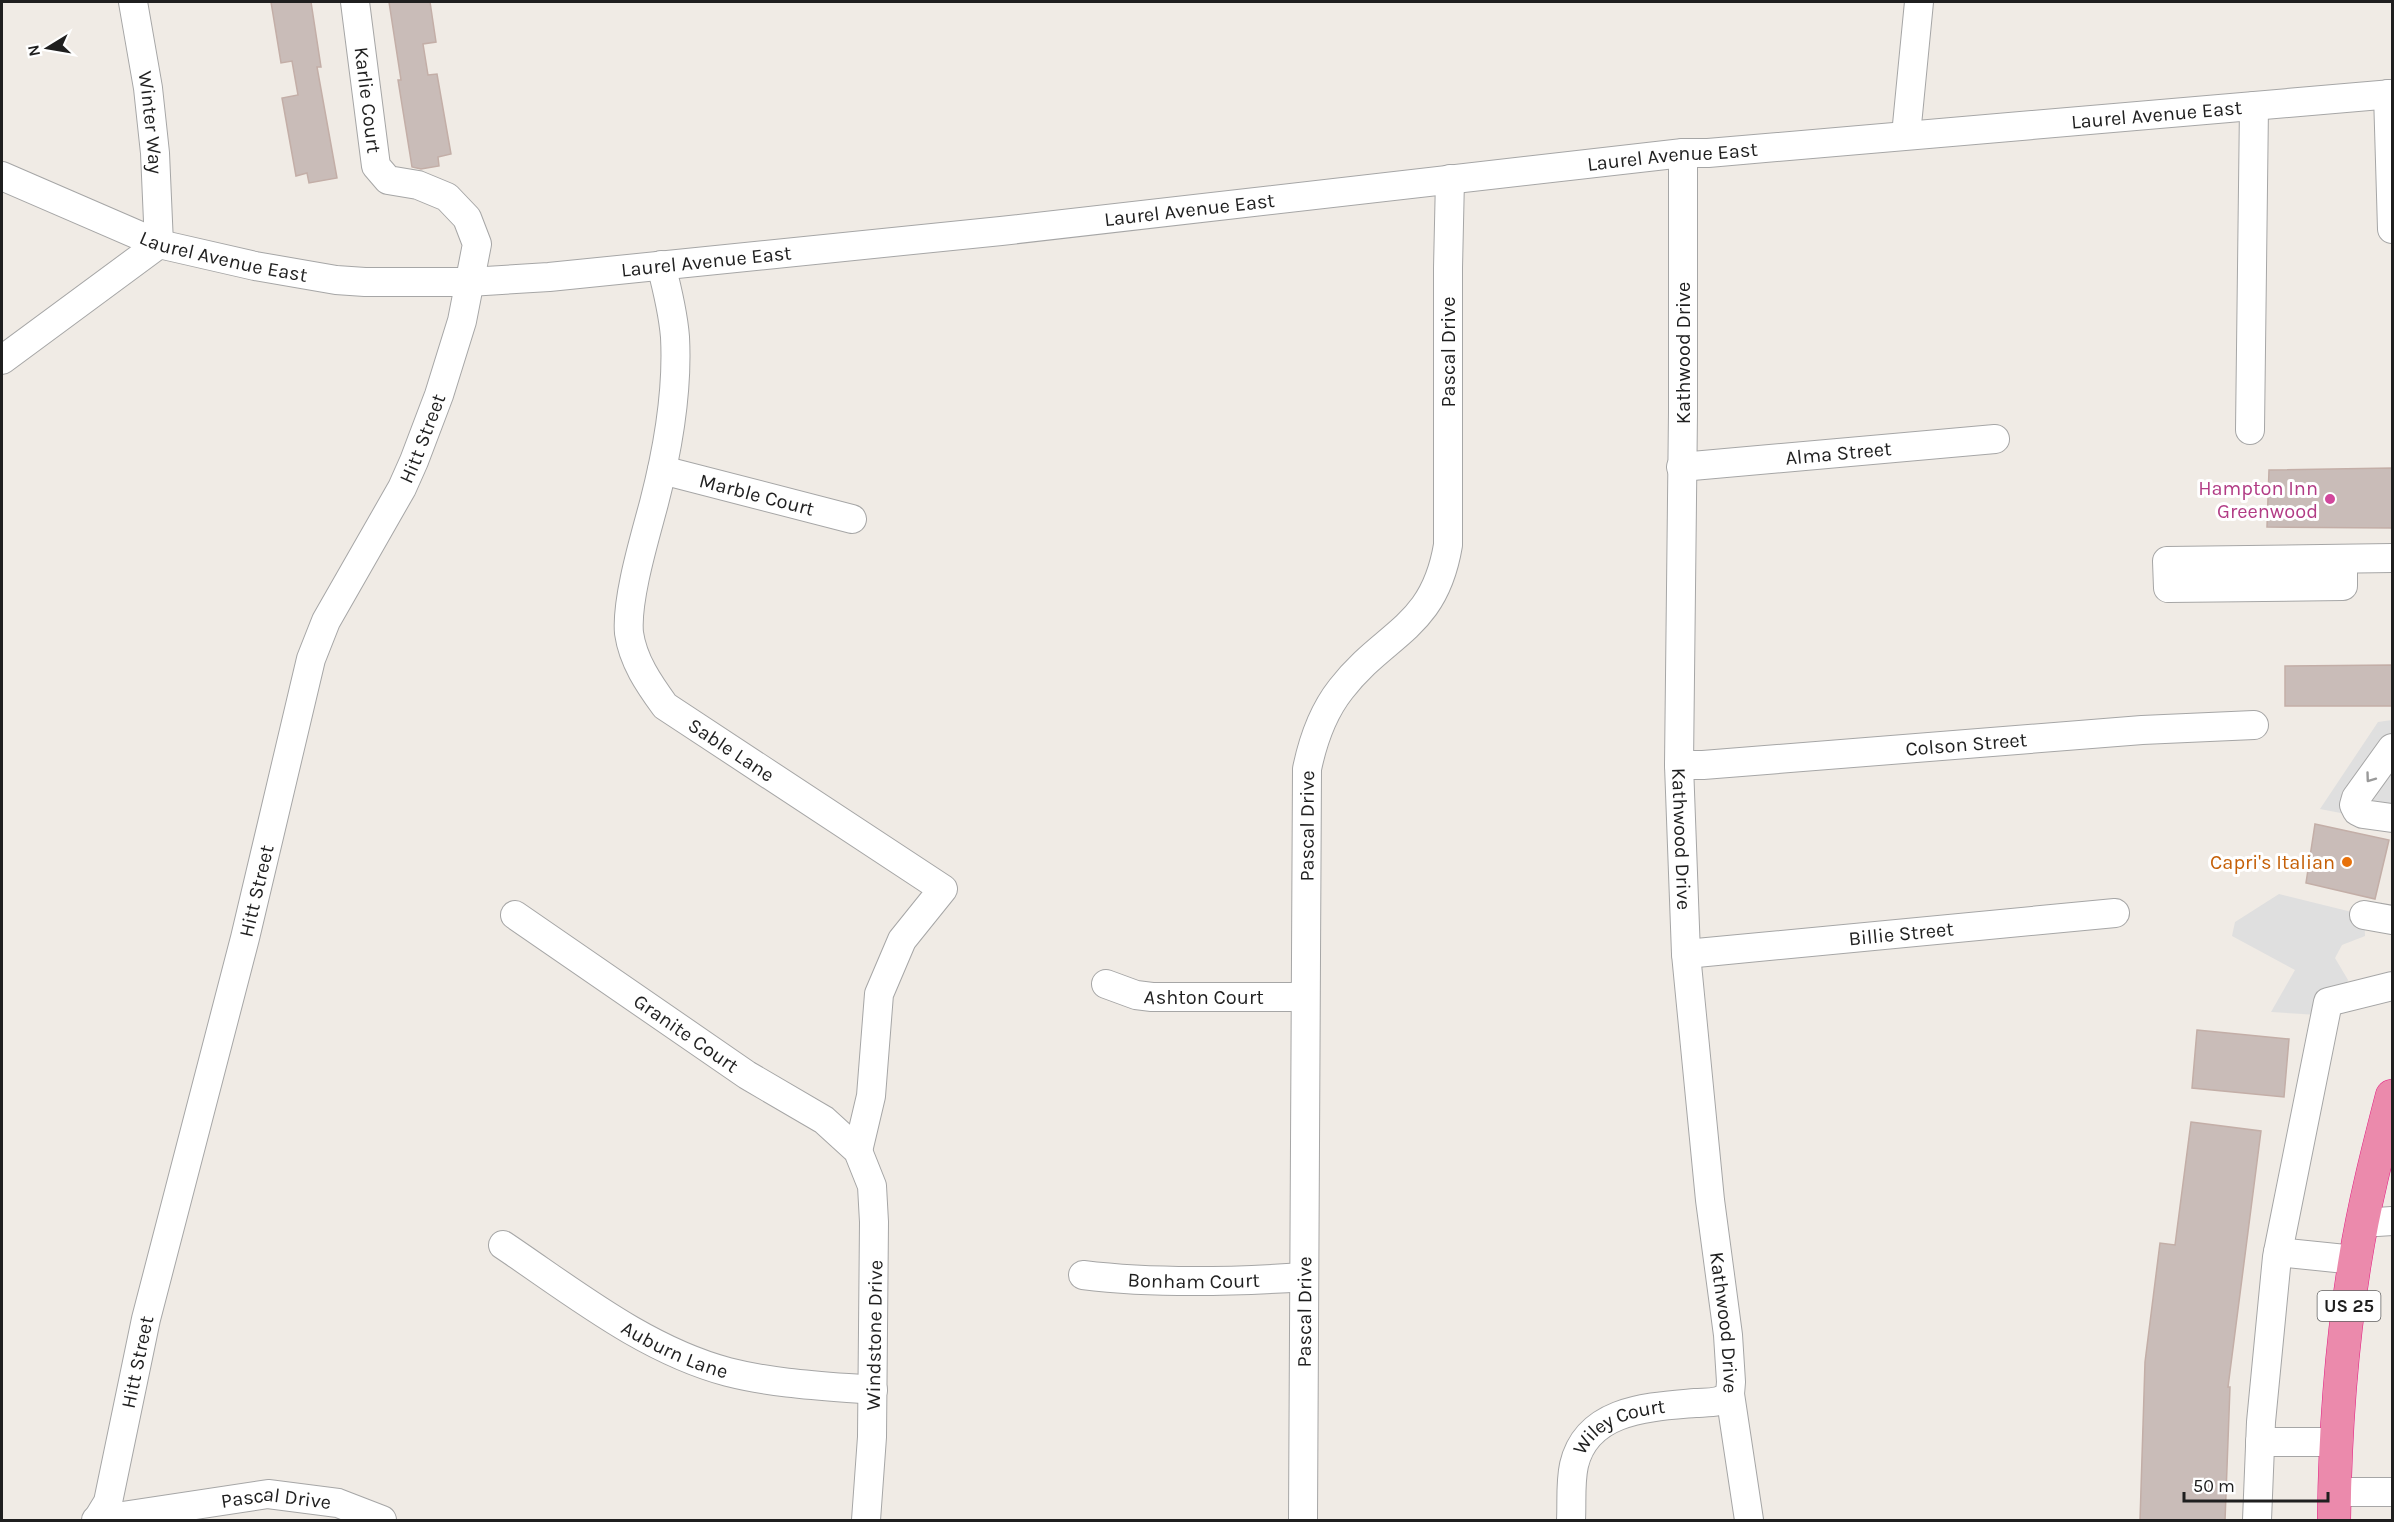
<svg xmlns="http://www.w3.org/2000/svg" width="2394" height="1522" font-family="Karla,sans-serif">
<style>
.parking{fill:#dfdfdf}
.building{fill:#c9bcb8;stroke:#c3aea7;stroke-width:1.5}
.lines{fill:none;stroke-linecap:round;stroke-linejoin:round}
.minor-casing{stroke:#a6a6a6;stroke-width:30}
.highway-casing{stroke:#e31d82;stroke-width:34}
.minor{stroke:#fff;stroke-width:28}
.highway{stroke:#eb8aac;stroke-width:33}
.oneway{stroke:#9a9a9a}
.hotel-dot{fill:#d1479c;stroke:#fff;stroke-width:2}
.food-dot{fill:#e8710a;stroke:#fff;stroke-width:2}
.labels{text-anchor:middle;stroke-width:6;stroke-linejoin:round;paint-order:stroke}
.shield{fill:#fff;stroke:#626262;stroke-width:1.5}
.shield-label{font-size:18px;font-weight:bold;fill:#1f1f1f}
.street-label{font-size:20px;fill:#1f1f1f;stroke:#fff}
.hotel-label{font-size:20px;fill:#b23c85;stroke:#fff;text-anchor:end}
.food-label{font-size:20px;fill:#c56008;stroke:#fff;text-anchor:end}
</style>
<rect width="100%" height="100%" fill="#f0ebe5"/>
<path class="parking" d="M2392 720V823L2320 809 2378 722Z
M2279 894 2364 915 2365 936 2342 945 2335 958 2348 980 2344 991 2318 1015 2271 1012 2295 970 2232 936 2235 922Z"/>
<path class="building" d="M271 2H311L321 67H317L337 178 309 183 307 173 296 176 282 98 298 95 292 61 281 63Z
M389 2H430L436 42 423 44 428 75 437 74 451 154 438 157 439 166 421 169 412 167 398 80H401Z
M2392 468V528L2267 527 2269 470Z
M2392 665V706H2285V666Z
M2315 824 2389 840 2375 899 2306 883Z
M2197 1030 2289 1039 2284 1097 2192 1088Z
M2191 1122 2261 1131 2228 1387H2230L2225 1521H2140L2145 1362 2160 1243 2175 1245Z"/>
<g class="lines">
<defs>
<g id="minor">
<path id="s1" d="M133 2 148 88 155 153 159 244"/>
<path d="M2388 94 2392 229"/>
<path d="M1906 135 1919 2"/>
<path id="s2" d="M1683 153V412L1679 765 1686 954 1710 1200 1728 1335 1731 1382 1730 1394 1749 1520"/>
<path id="s3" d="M2 176 159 244 255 266 336 280 365 282H469L549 277 1001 231 1683 153H1708L2392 94"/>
<path id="s4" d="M661 265C667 288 673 312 675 337 678 393 668 449 654 503 645 537 626 599 629 633 633 661 649 684 665 706L943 889 902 940 879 994 871 1096 858 1151"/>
<path d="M2 360 159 244"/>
<path d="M2250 430 2254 106"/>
<path id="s5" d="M1681 467 1995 439"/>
<path id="s6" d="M662 470 852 519"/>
<path d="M2343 559V586L2168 588 2167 561 2392 558"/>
<path d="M2392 748 2356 798 2354 805 2357 811 2363 814 2392 818"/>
<path id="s7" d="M1679 765H1703L2142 730 2254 725"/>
<path id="s8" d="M515 915 747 1075 824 1120 858 1151 872 1186 874 1222 872 1437 866 1520"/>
<path d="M2364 915 2392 920"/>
<path id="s9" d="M1686 954 2115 913"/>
<path id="s10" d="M1106 984 1136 995 1152 997H1291L1305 995"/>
<path d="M2362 1223 2392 1221"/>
<path id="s11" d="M503 1245C573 1292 645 1350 728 1372 775 1384 825 1386 873 1390"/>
<path d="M2278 1252 2355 1260"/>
<path id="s12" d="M1083 1275C1155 1284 1231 1282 1304 1277"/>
<path d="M2260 1442H2337"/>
<path d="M2334 1492H2392"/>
<path id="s13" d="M96 1520 268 1494 338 1503 382 1520"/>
<path id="s14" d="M97 1520 108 1502 146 1319 245 938 311 659 326 621 402 488 414 461 439 395 462 321 477 244 467 218 447 197 418 185 388 180 376 166 355 2"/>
<path id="s15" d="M1303 1520 1307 769C1313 740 1322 713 1341 689 1385 632 1434 629 1448 545V268L1450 179"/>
<path id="s16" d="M1571 1520C1572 1503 1570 1483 1574 1465 1587 1409 1649 1407 1695 1403 1708 1402 1721 1404 1730 1394"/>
<path d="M2257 1520 2261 1422 2277 1257 2328 1002 2392 986"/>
</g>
<path id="highway" d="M2334 1520C2335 1434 2341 1347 2355 1261 2364 1205 2378 1150 2392 1096"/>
</defs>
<use href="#minor" class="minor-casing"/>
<use href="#highway" class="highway-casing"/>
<use href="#minor" class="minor"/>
<use href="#highway" class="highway"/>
</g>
<defs><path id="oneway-chevron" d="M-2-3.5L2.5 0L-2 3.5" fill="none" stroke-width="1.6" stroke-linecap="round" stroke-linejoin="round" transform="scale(1.5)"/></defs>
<use class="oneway" href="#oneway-chevron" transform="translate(2370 778) rotate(126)"/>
<circle class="hotel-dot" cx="2330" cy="499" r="6"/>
<circle class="food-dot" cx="2347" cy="862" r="6"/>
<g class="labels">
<rect class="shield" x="2317.5" y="1291" width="63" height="30" rx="4.5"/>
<g class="shield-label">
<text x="2349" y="1312">US 25</text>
</g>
<g class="street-label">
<text transform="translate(368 100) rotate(83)" y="7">Karlie Court</text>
<text dy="7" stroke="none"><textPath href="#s3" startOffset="2181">Laurel Avenue East</textPath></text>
<text dy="7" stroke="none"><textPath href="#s1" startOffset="122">Winter Way</textPath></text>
<text dy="7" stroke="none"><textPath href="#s3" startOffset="1695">Laurel Avenue East</textPath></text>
<text dy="7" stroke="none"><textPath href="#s3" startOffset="1209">Laurel Avenue East</textPath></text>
<text dy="7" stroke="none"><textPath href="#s3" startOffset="237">Laurel Avenue East</textPath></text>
<text dy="7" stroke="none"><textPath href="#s3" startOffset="723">Laurel Avenue East</textPath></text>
<text transform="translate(1448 352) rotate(-90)" y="7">Pascal Drive</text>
<text transform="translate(1683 353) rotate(-90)" y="7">Kathwood Drive</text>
<text dy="7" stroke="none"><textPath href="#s14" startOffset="1136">Hitt Street</textPath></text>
<text dy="7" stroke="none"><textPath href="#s5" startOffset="158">Alma Street</textPath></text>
<text dy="7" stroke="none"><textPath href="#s6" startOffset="98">Marble Court</textPath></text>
<text dy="7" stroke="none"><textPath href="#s7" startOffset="288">Colson Street</textPath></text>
<text dy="7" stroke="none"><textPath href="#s4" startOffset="536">Sable Lane</textPath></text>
<text dy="7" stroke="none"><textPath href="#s15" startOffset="694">Pascal Drive</textPath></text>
<text dy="7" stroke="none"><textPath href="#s2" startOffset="686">Kathwood Drive</textPath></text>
<text dy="7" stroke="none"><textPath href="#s14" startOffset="650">Hitt Street</textPath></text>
<text dy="7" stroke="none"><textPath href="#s9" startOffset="216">Billie Street</textPath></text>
<text dy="7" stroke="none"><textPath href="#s10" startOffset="100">Ashton Court</textPath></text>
<text dy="7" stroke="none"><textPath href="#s8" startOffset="208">Granite Court</textPath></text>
<text dy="7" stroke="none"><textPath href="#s12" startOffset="111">Bonham Court</textPath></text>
<text dy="7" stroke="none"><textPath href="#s15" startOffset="208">Pascal Drive</textPath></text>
<text dy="7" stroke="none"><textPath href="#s2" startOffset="1172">Kathwood Drive</textPath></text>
<text transform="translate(874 1335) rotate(-89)" y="7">Windstone Drive</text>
<text dy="7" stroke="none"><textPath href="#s11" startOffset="202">Auburn Lane</textPath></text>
<text dy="7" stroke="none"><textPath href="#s14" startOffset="164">Hitt Street</textPath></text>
<text dy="7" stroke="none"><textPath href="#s16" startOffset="120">Wiley Court</textPath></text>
<text dy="7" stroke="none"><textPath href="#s13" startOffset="182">Pascal Drive</textPath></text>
</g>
<g class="hotel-label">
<text x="2318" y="495">Hampton Inn<tspan x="2318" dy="23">Greenwood</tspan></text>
</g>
<g class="food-label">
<text x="2335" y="869">Capri's Italian</text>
</g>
</g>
<rect width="2394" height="1522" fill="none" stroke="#1f1f1f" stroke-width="6"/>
<g transform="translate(48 48) rotate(259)" stroke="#ffffff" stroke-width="4.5" paint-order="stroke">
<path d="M0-4.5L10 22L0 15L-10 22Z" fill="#1f1f1f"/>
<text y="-9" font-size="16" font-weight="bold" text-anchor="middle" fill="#1f1f1f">N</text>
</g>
<path d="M2184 1492v9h144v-9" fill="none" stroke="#1f1f1f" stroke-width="3"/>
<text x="2193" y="1492" font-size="18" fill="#1f1f1f" stroke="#ffffff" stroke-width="4.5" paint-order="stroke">50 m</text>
</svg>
